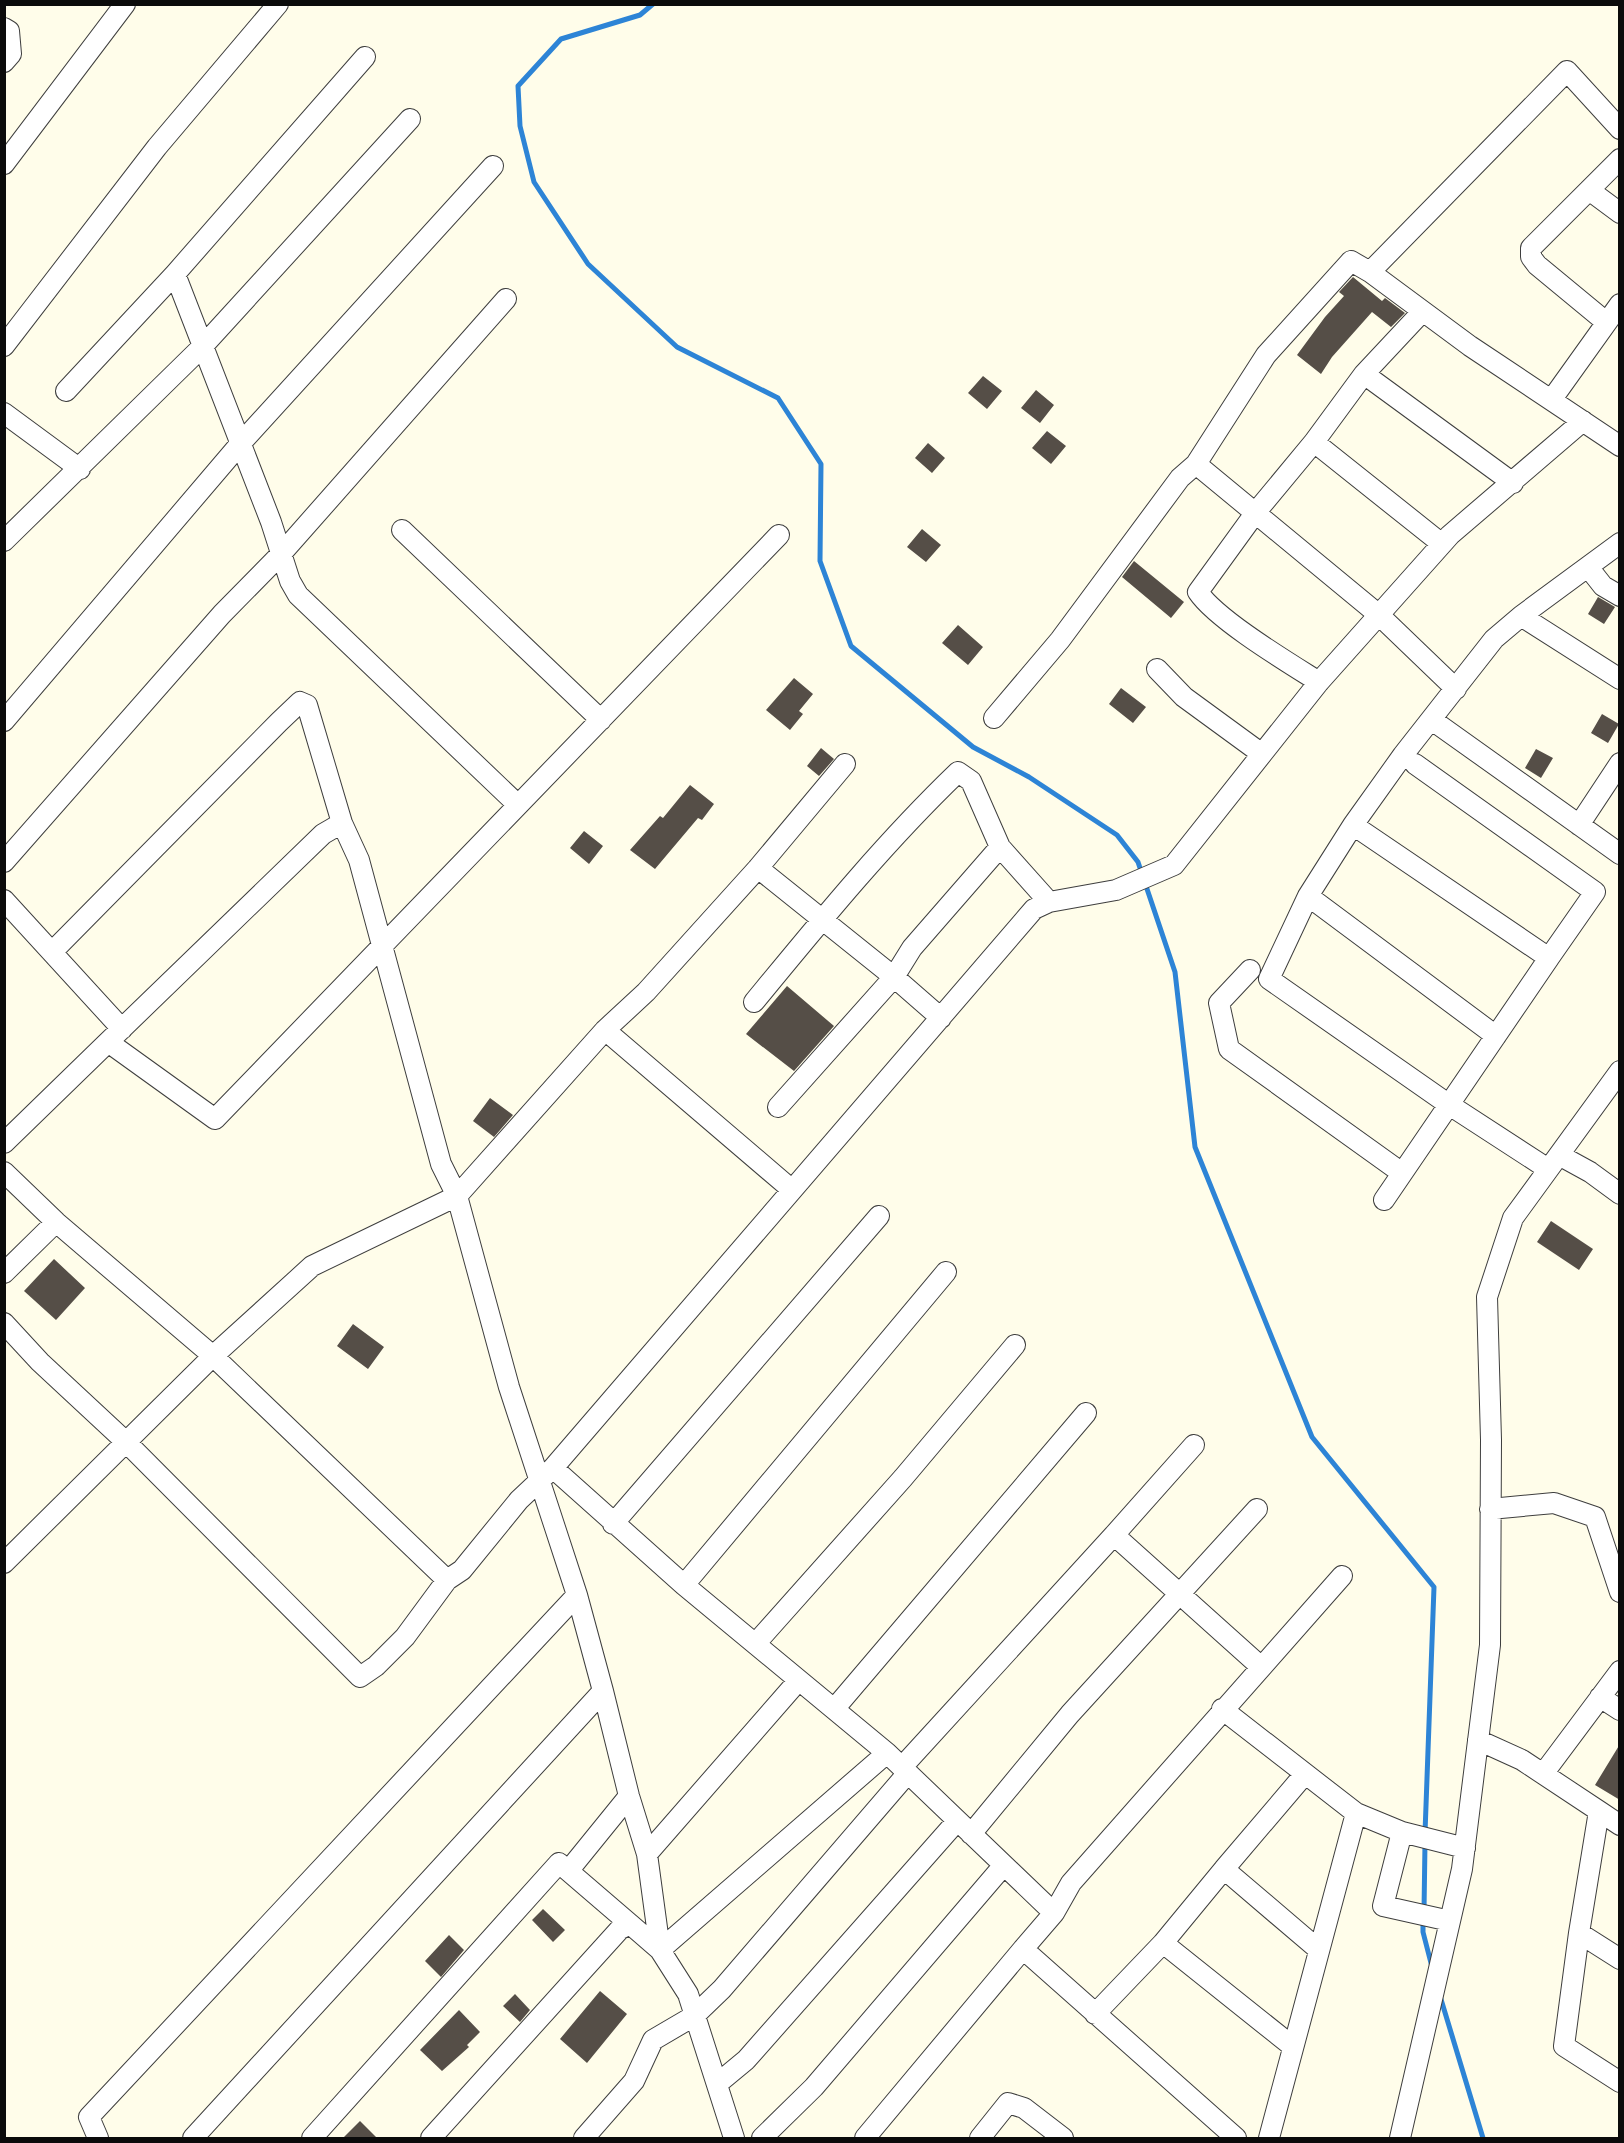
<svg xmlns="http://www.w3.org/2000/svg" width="1624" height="2143" font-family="'Roboto Serif',serif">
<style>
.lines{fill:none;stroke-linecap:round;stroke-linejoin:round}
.stream{stroke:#2d84d6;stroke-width:5}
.building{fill:#554e47}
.street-casing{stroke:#3e3e3e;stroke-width:22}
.street{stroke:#fff;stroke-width:20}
</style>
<rect width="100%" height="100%" fill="#fffdea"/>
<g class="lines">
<path class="stream" d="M653 4 640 15 561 39 518 86 520 126 534 182 588 264 677 347 778 398 821 464 820 561 851 646 973 747 1029 777 1117 835 1138 862 1142 874
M1145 883 1175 972 1195 1147 1312 1437 1434 1587 1425 1833
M1424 1911 1425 1843
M1423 1921V1932L1432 1967
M1440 1996 1483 2138"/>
</g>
<path class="building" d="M1353 277 1382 301 1385 298 1405 313 1391 327 1372 312 1332 357 1321 374 1297 355 1325 317 1344 296 1339 292Z
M983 376 1002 391 987 409 968 393Z
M1036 390 1054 405 1040 423 1021 408Z
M1047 431 1066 446 1051 464 1032 448Z
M928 443 945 458 932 473 915 458Z
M922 529 941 545 926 562 907 547Z
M1134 561 1184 602 1171 618 1122 577Z
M1598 597 1615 607 1604 624 1588 614Z
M958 625 983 647 968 665 942 643Z
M794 678 813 694 799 711 803 714 790 730 766 710Z
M1121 688 1146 707 1133 723 1109 704Z
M1602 714 1619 724 1608 743 1591 733Z
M821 748 834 759 819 776 807 766Z
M1536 749 1553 758 1541 778 1525 768Z
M690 785 714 804 702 820 698 818 655 869 630 850 660 816 663 818Z
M584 831 603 846 589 864 570 848Z
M787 986 834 1026 794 1071 746 1034Z
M490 1098 513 1115 494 1137 473 1121Z
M1551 1221 1593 1249 1579 1270 1537 1242Z
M54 1259 85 1288 56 1320 24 1291Z
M353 1324 384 1347 368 1369 337 1346Z
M1620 1744V1800L1595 1785Z
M543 1909 565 1930 553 1942 532 1920Z
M449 1935 464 1950 441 1977 425 1961Z
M600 1991 627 2014 587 2063 560 2039Z
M515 1994 530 2010 520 2022 503 2006Z
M459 2010 480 2032 467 2045 469 2047 442 2071 420 2050Z
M360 2121 378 2139H342Z"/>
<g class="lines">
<defs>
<path id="street" d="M4 28 9 31 11 54 4 62
M4 164 125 4
M1589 190 1620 213
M1370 272 1567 71 1620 129
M175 274 271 522 290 581 298 595 518 805
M1606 322 1537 265 1531 257V248L1620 159
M4 346 157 147 278 4
M1364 374 1513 483
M66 391 175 274 365 57
M1552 399 1620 304
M4 413 80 469
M1314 442 1442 544
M1196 464 1379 615 1456 689
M402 530 601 720
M4 541 202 347 410 119
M1588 567 1603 586 1620 596
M1521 616 1620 543
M1157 669 1184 697 1262 754
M1319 682C1289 663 1217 620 1198 592L1256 512 1314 442 1364 374 1422 312
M994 718 1060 640 1180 478 1196 464 1266 355 1351 261 1370 272 1470 346 1620 446
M1432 720 1620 854
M4 721 240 444 493 166
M1415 764 1595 892 1549 958
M1353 825 1549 958 1384 1200
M1579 825 1620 763
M4 862 222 614 281 554 506 299
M758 868 894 977 778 1107
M1308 896 1496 1036
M4 900 122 1029
M52 952 279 722 300 702 307 705 342 823 359 860 441 1164 457 1196 509 1387 577 1595 603 1691 629 1796 647 1854 660 1950 887 1753
M1250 970 1219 1003 1229 1049 1402 1173
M754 1002C819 923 884 843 958 772L971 781 1000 847 1049 902
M941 1018 894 977 912 948 1000 847
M605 1030 791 1189
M108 1042 323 834 342 823
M4 1143 108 1042 215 1119 779 535
M1559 1155 1590 1172 1620 1194
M1548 1169 1448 1104 1269 979 1308 896 1353 825 1403 755 1494 639 1521 616 1620 679
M4 1172 56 1222 213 1356 447 1580
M4 1273 56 1222
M4 1323 40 1362 126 1442 360 1677 376 1666 405 1637 447 1580 462 1570 519 1500 553 1468 1034 909 1049 902 1116 890 1174 865 1319 682 1450 535 1583 421
M1194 1445 1114 1535 1260 1666
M553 1468 684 1585 887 1753 1054 1913 1023 1949 1236 2138
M1490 1509 1554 1503 1595 1517 1620 1592
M613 1524 879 1216
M4 1563 213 1356 312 1266 457 1196 605 1030 646 992 758 868 845 764
M684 1585 946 1272
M756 1643 903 1478 1015 1345
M1600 1697 1620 1710
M835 1708 1086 1413
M1222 1709 1356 1813 1402 1832 1383 1906 1450 1921
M1478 1740 1522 1760 1599 1811 1579 1933 1620 1959
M902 1767 1114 1535
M1543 1774 1620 1671
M1599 1811 1620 1825
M1402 1832 1465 1848
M971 1834 1070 1714 1257 1509
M647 1854 798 1681
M1224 1869 1304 1775
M569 1870 629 1796
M1054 1913 1071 1883 1342 1576
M1579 1933 1564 2046 1620 2082
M1095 2014 1163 1943
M1292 2046 1163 1943 1224 1869 1319 1950
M717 2084 746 2060 957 1821
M98 2138 89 2117 577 1595
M193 2138 603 1691
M312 2138 559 1863 630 1924
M431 2138 620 1929 630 1924 660 1950 688 1994 734 2138
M584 2138 634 2081 653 2040 694 2016 722 1989 907 1774
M762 2138 814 2087 1004 1865
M865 2138 1023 1949
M980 2138 1008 2103 1024 2108 1063 2138
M1269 2138 1356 1813
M1400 2138 1462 1869 1490 1645 1491 1440 1487 1297 1513 1218 1620 1071"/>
</defs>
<use href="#street" class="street-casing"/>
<use href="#street" class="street"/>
</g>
<rect width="1624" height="2143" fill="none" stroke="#0b0b0b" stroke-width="12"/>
</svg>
